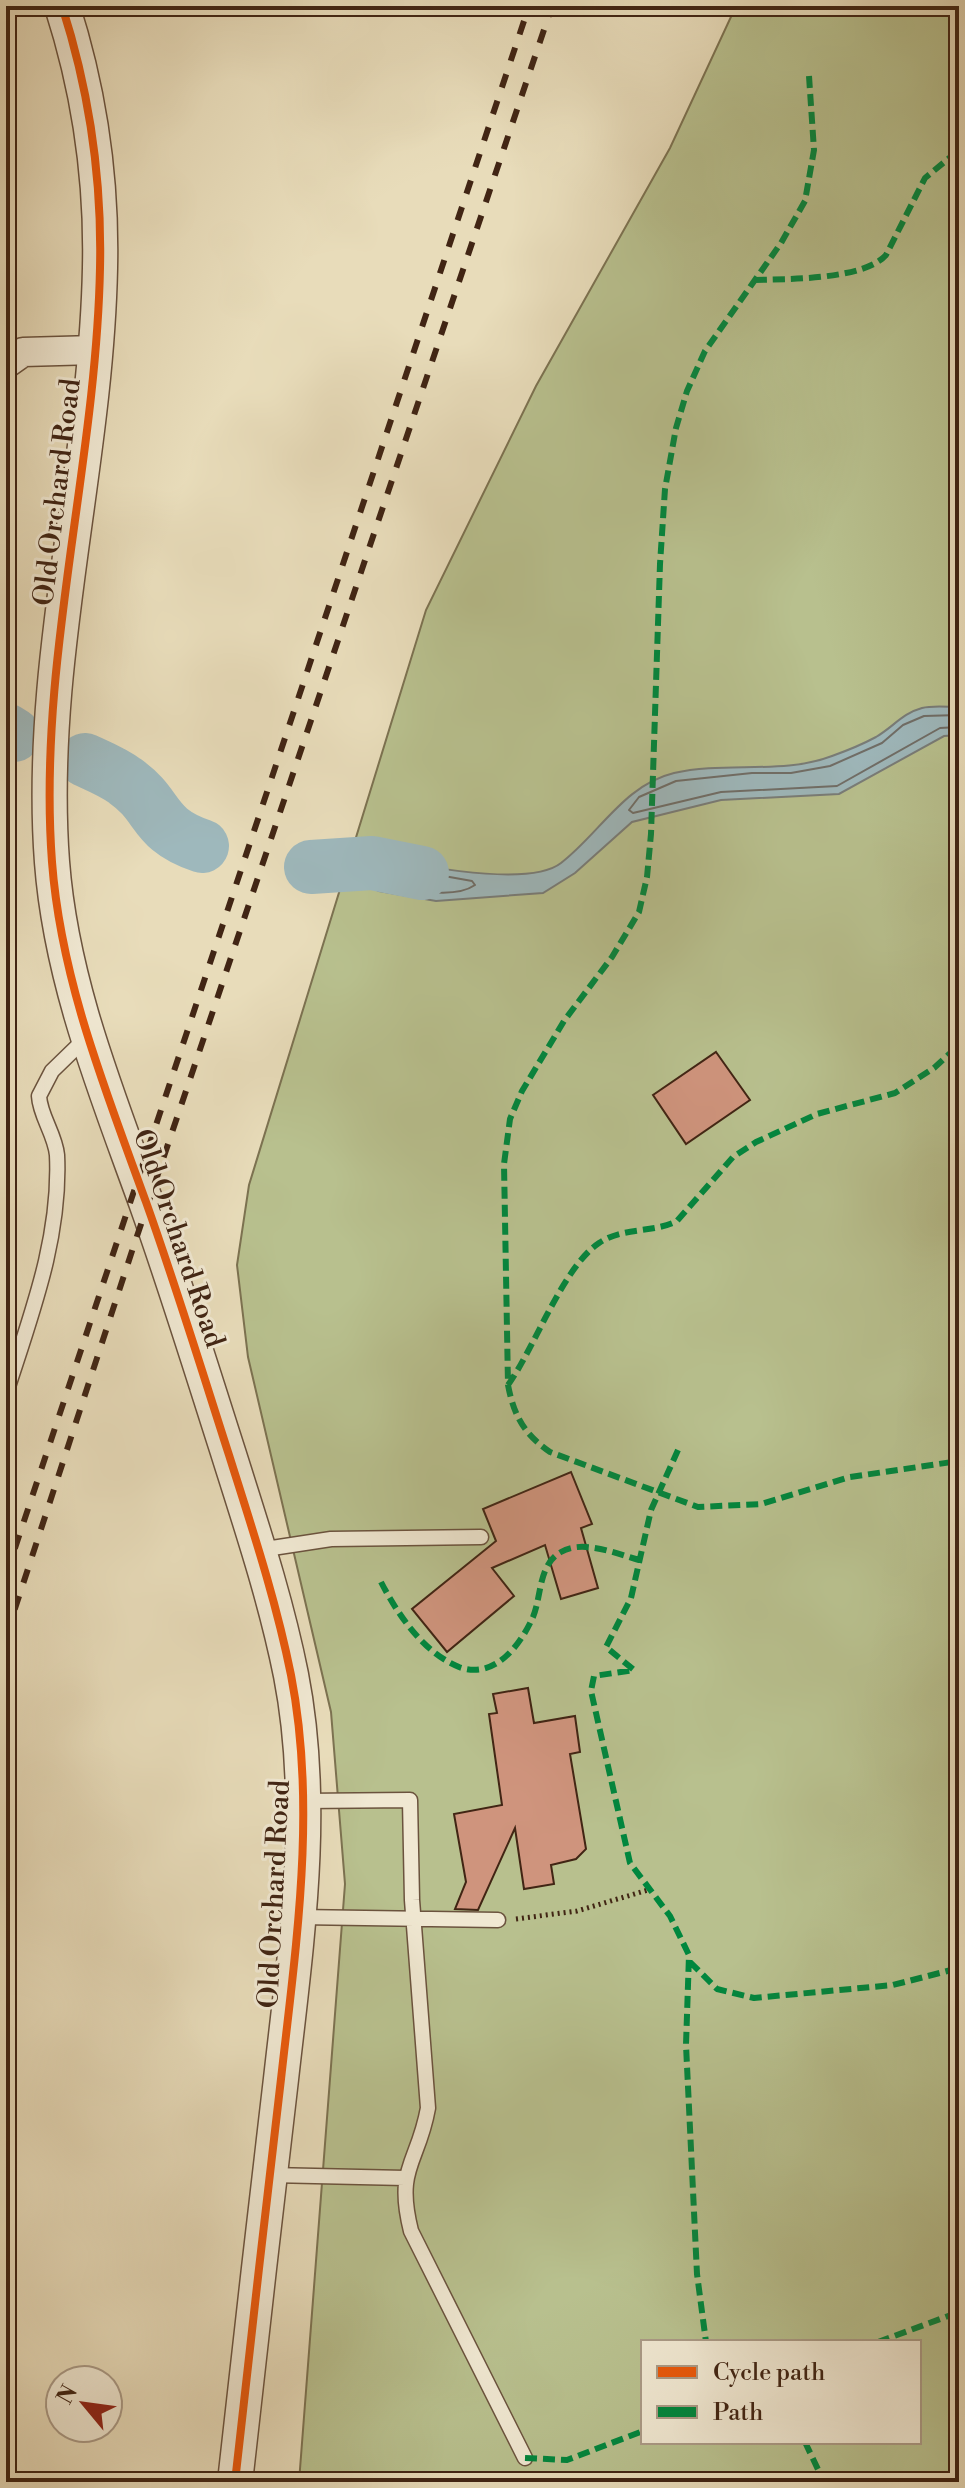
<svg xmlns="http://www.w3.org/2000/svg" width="965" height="2488" font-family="'Libre Bodoni',serif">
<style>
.green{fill:#b8c08e;stroke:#7c7251;stroke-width:2;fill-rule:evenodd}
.water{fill:#9eb8bc;stroke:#797d79;stroke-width:2}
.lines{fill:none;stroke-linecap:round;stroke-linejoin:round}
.shore{stroke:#706e68;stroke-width:2}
.river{stroke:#9eb8bc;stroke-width:54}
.building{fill:#cf947d;stroke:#412514;stroke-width:2}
.service-casing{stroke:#6b533e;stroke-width:17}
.minor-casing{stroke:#6b533e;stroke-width:31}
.tertiary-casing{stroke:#6b533e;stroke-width:37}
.path{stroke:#412514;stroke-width:5;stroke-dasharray:2 4;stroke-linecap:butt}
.service{stroke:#f0e8d2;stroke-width:14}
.minor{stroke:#f0e8d2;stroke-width:28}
.tertiary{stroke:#f0e8d2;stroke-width:34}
.rail{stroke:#412514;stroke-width:6;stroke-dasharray:14 14;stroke-linecap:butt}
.quiet{stroke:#00873e;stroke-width:6;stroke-dasharray:12 6;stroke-linecap:butt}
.cycleway-casing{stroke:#f0e8d2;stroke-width:13}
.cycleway{stroke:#e8590c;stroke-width:8}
.labels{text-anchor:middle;stroke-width:6;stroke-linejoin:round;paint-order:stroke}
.street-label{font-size:28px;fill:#412514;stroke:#f0e8d2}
</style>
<rect width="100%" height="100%" fill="#e8dcba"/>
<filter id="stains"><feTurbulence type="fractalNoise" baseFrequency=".0025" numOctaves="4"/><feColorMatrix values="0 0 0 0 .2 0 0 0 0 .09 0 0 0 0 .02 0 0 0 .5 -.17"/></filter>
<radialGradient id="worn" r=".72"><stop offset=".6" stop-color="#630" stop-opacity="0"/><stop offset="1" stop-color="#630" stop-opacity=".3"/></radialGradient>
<path class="green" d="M736 6H959V2482H299L345 1884 331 1712 248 1357 237 1265 249 1185 426 610 536 386 670 148ZM643 2342H919V2442H643Z"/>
<path class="water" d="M959 707V735L944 736 839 794 721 800 632 822 575 873 543 893 436 901 379 891 344 876 352 850C394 862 527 890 561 863 600 833 624 785 674 773 725 761 783 775 832 756 846 751 863 744 876 737 893 727 903 713 922 708 933 705 948 707 959 707Z"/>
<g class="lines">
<path class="shore" d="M959 715 924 716 903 725 882 743 830 766 791 773H752L676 781 639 797 629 810 633 813 721 792 837 786 940 728 959 727
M360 861 472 881 475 885C449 903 383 885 356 872Z"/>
<path class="river" d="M6 730 14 735
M85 760C98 766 113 772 125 781 161 806 151 829 202 846
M311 867 372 863 422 873"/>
</g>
<path class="building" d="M716 1052 750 1100 686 1144 653 1095Z
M571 1472 592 1524 581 1528 598 1588 561 1599 545 1545 492 1568 514 1596 447 1652 412 1609 496 1541 483 1509Z
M528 1688 534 1723 575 1716 580 1752 570 1754 586 1849 576 1859 551 1865 554 1884 524 1889 515 1828 478 1910 455 1909 466 1882 454 1814 502 1805 489 1714 497 1713 493 1694Z"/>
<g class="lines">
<defs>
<path id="service" d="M6 1393C31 1315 61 1238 57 1155 55 1134 40 1116 39 1096L52 1071 86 1038
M259 1550 331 1539 481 1537
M304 1801 410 1800 412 1900 428 2108C418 2164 395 2167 411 2231L525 2458
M298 1917 498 1920
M270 2175 405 2178"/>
<path id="minor" d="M6 364 23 352 95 350"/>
<path id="tertiary" d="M62 6C89 90 102 180 100 268 96 467 37 662 52 862 61 981 106 1091 146 1202 176 1286 202 1371 229 1455 252 1528 276 1600 291 1675 317 1808 296 1945 281 2079 265 2213 250 2348 235 2482"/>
</defs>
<use href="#service" class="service-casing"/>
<use href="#minor" class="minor-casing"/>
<use href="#tertiary" class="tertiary-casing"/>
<path class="path" d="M516 1919 577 1911 648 1890"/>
<use href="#service" class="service"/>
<use href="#minor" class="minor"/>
<use href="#tertiary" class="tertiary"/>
<path class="rail" d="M6 1575 529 6
M6 1636 133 1248 552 6"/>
<path class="quiet" d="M809 76 814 150 805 201 781 243 705 351 687 391 676 428 665 489 660 564 651 834 647 877 639 912 612 957 564 1021 522 1091 510 1119 504 1164 508 1385C514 1416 524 1434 550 1452L698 1507 761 1504 850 1477 959 1461
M755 280C786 279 864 280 886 255L925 178 959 150
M508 1385C535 1347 563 1267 599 1243 622 1227 654 1233 677 1221L733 1157 756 1142 817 1114 895 1093 934 1068 959 1045
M678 1450 651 1510 631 1598 606 1647 634 1670 594 1676 591 1691 630 1863 670 1916 689 1955 686 2045 697 2274 706 2342
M381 1582C398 1615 424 1653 459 1667 494 1680 520 1646 533 1617 542 1595 538 1565 561 1552 583 1539 617 1554 639 1560
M690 1962 717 1989 754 1998 893 1985 959 1968
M878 2342 959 2312
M805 2442 824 2482
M525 2458 567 2460 643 2431"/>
<defs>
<path id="cycleway" d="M62 6C89 90 102 180 100 268 96 467 37 662 52 862 61 981 106 1091 146 1202 176 1286 202 1371 229 1455 252 1528 276 1600 291 1675 317 1808 296 1945 281 2079 265 2213 250 2348 235 2482"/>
</defs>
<use href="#cycleway" class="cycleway-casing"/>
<use href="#cycleway" class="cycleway"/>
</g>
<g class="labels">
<g class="street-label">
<text transform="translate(56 492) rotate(-83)" y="10">Old Orchard Road</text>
<text transform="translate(180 1238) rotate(71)" y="10">Old Orchard Road</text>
<text transform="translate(273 1894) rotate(-87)" y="10">Old Orchard Road</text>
</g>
</g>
<rect width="965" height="2488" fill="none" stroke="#e8dcba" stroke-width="32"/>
<rect x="8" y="8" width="949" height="2472" fill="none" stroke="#412514" stroke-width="4"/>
<rect x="16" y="16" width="933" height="2456" fill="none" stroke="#412514" stroke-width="2"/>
<rect x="641" y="2340" width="280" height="104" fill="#f0e8d2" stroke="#aa9a86" stroke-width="2"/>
<rect x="657" y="2366" width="40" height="12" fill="#e8590c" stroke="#aa9a86" stroke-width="2"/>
<text x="713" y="2380" font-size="24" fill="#412514">Cycle path</text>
<rect x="657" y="2406" width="40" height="12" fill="#00873e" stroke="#aa9a86" stroke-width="2"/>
<text x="713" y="2420" font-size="24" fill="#412514">Path</text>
<g transform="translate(84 2404) rotate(299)"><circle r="38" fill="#f0e8d2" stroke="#aa9a86" stroke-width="2"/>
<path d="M0-6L14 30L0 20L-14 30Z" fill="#8f2418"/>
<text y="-12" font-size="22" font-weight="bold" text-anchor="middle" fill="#412514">N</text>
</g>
<rect width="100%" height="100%" filter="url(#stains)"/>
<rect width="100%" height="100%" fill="url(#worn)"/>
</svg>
